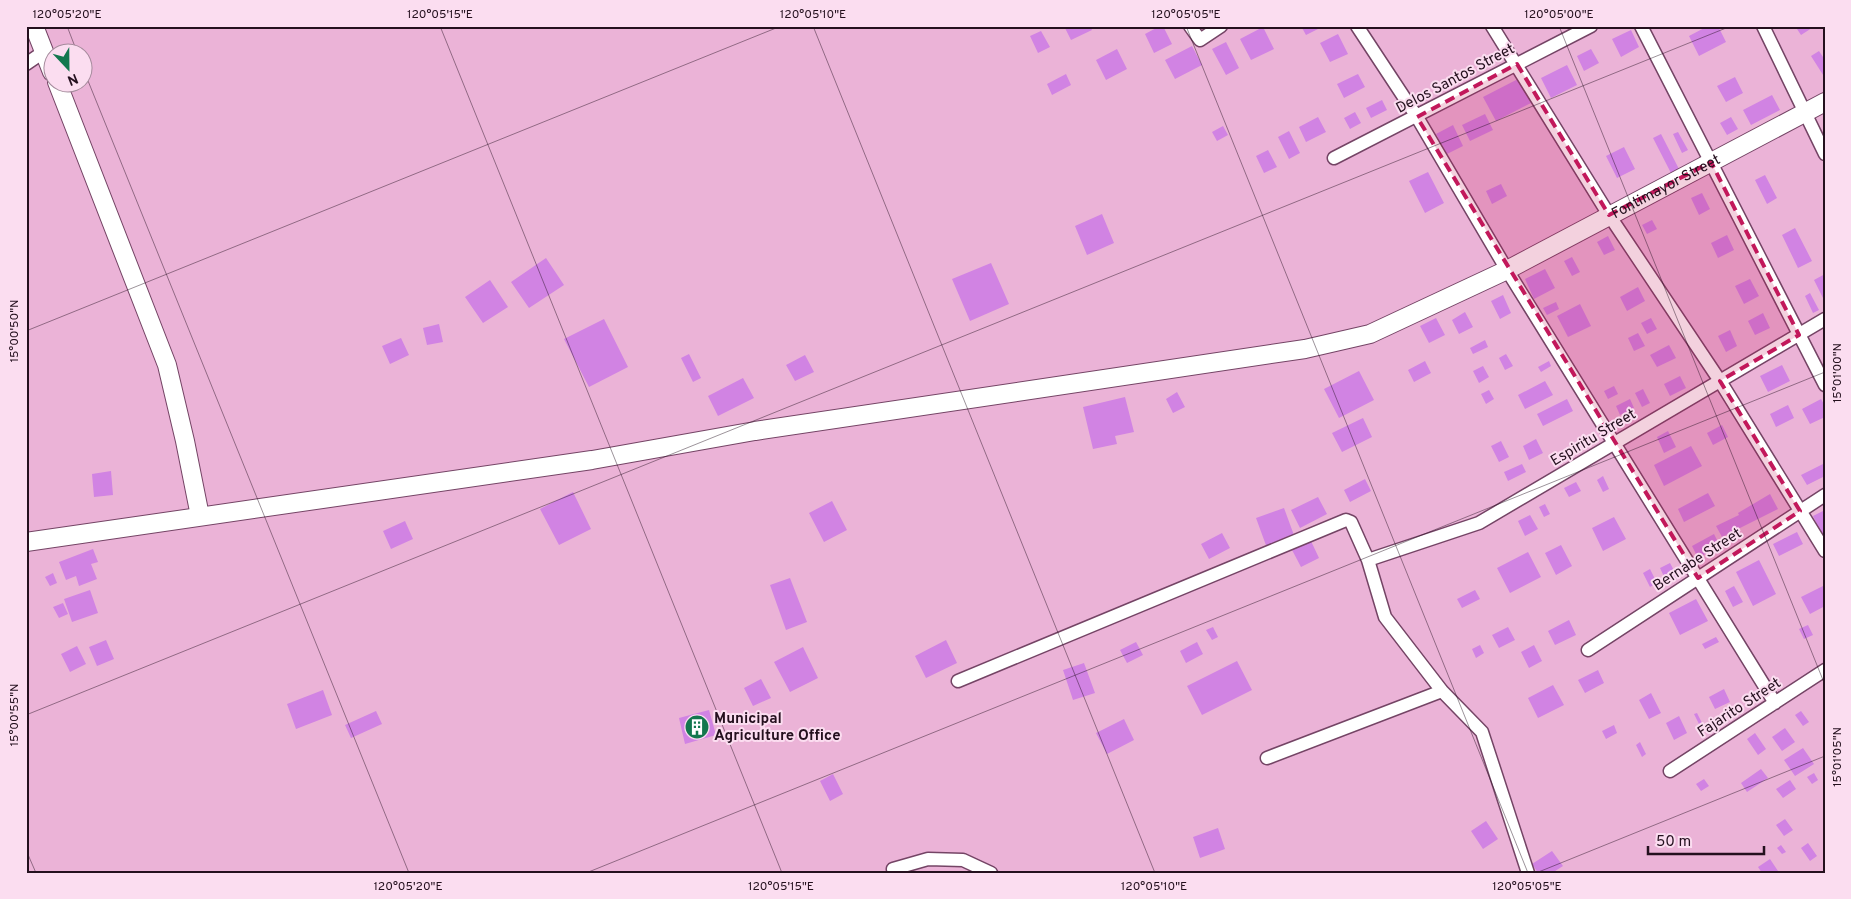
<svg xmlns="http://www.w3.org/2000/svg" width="1851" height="899" font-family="Overpass,sans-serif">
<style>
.building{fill:#d183e3}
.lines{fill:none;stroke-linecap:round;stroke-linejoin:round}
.street-casing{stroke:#744465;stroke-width:15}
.secondary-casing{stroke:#744465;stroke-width:20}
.street{stroke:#fff;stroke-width:12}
.secondary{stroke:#fff;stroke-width:18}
.marked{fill:#c2185b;fill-opacity:0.2;stroke:#c2185b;stroke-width:4;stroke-dasharray:10 6;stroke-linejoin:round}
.ticks{fill:none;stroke:#24101e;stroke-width:1;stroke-opacity:0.45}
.labels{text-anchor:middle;stroke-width:4;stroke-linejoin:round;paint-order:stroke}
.street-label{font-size:15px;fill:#24101e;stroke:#fbddf0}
.poi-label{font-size:15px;font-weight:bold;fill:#24101e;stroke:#fbddf0;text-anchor:start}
.neatline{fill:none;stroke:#24101e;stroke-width:2}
.ticks-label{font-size:12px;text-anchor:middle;fill:#24101e}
</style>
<rect width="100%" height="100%" fill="#ebb3d7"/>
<path class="building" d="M1064 26H1090L1092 30 1071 40Z
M1160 26H1163L1172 44 1154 53 1145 34Z
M1301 26H1324L1306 35Z
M1708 26H1718L1726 42 1699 56 1689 36Z
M1795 26H1815L1801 35Z
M1263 27 1274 49 1251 60 1240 39Z
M1631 30 1639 47 1621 57 1612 39Z
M1041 31 1050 47 1038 53 1030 36Z
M1338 34 1348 54 1330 62 1320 43Z
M1226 42 1239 68 1226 75 1212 49Z
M1192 46 1202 65 1175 79 1165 60Z
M1117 49 1127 69 1106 80 1096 60Z
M1591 49 1599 63 1584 71 1577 56Z
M1819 51 1825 60V78L1811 56Z
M1567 65 1577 85 1551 98 1541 78Z
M1066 74 1071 85 1052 95 1047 84Z
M1358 74 1365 87 1344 98 1337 84Z
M1735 77 1743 93 1726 102 1717 86Z
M1518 79 1531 103 1496 121 1483 97Z
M1772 95 1780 110 1751 125 1743 110Z
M1382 100 1387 110 1371 118 1366 108Z
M1355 112 1361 123 1350 129 1344 118Z
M1485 114 1493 130 1470 141 1462 125Z
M1318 117 1326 132 1306 142 1299 127Z
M1731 117 1738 129 1727 135 1720 123Z
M1453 125 1463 146 1447 154 1436 134Z
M1223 126 1228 135 1217 141 1212 132Z
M1289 131 1300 153 1289 159 1278 137Z
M1678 132 1688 150 1682 153 1673 134Z
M1661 134 1680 171 1672 175 1653 138Z
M1624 147 1635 169 1617 178 1606 156Z
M1268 150 1277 167 1264 173 1256 156Z
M1428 172 1444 203 1425 213 1409 181Z
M1765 175 1777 198 1767 204 1755 180Z
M1501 184 1507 196 1492 204 1486 191Z
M1702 193 1710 209 1699 215 1691 198Z
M1102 214 1114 243 1087 255 1075 226Z
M1652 220 1657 229 1647 234 1642 225Z
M1795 228 1812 261 1798 268 1782 235Z
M1727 235 1734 250 1718 258 1711 243Z
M1608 236 1615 250 1604 255 1597 242Z
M1572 257 1580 272 1572 276 1564 261Z
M546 258 564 285 529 308 511 282Z
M991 263 1009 304 970 321 952 279Z
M1545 269 1555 288 1534 299 1525 279Z
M1825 274V297L1823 298 1814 280Z
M1750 279 1759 296 1744 304 1735 286Z
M490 280 508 307 483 323 465 297Z
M1638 287 1645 301 1627 311 1620 297Z
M1810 293 1819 310 1813 313 1805 296Z
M1503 295 1511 313 1500 319 1491 301Z
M1556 302 1559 309 1547 315 1543 308Z
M1580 304 1591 326 1568 337 1557 316Z
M1465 312 1473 327 1459 334 1452 320Z
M1763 313 1770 328 1755 335 1748 321Z
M1436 318 1445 335 1429 343 1420 326Z
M1651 318 1657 329 1647 334 1641 323Z
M604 319 628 367 589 387 564 339Z
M439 324 443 342 427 345 423 328Z
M1730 330 1737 346 1726 352 1718 336Z
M1638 333 1645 346 1634 351 1628 338Z
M401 338 409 355 390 364 382 346Z
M1485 340 1488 347 1473 354 1470 348Z
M1669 345 1676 358 1657 367 1650 355Z
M689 354 701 378 693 382 681 358Z
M1506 354 1513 366 1505 370 1499 358Z
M805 355 814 372 795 381 786 365Z
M1425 361 1431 373 1414 382 1408 370Z
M1549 361 1551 366 1541 372 1538 367Z
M1782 365 1790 381 1768 392 1760 376Z
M1483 366 1489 377 1479 383 1473 371Z
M1359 371 1374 400 1339 418 1324 389Z
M1680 376 1686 388 1670 396 1664 384Z
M743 378 754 398 718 416 708 396Z
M1545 381 1553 395 1525 409 1518 395Z
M1614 386 1618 394 1608 399 1604 391Z
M1643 389 1650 403 1642 407 1635 393Z
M1489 390 1494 399 1486 404 1481 394Z
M1177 392 1185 407 1173 413 1166 399Z
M1125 397 1134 432 1115 436 1117 444 1093 449 1083 407Z
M1567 399 1573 411 1543 426 1537 414Z
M1630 399 1634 408 1620 415 1616 406Z
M1821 399 1825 406V417L1810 424 1802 409Z
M1788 405 1794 418 1776 427 1770 414Z
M1363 418 1372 437 1342 452 1332 433Z
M1722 425 1728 437 1713 445 1707 433Z
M1668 431 1676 447 1664 453 1657 437Z
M1536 439 1543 453 1529 460 1523 446Z
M1501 441 1509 457 1499 462 1491 446Z
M1691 446 1702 466 1664 486 1654 465Z
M1825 463V476L1807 485 1801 475Z
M1522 464 1526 472 1508 481 1504 472Z
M111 471 113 495 94 497 92 474Z
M1603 476 1609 489 1603 492 1597 480Z
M1365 479 1371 491 1350 502 1344 490Z
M1576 482 1581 491 1569 497 1564 488Z
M573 492 591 529 559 545 540 509Z
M1708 493 1715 506 1684 522 1678 509Z
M1770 494 1778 509 1722 537 1716 526 1739 515 1738 513Z
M1318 497 1327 514 1300 528 1291 510Z
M832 501 847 530 824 542 809 513Z
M1545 504 1550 514 1544 517 1539 507Z
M1284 508 1295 538 1267 548 1256 518Z
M1825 510V536L1823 537 1813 516Z
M1530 515 1538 529 1525 536 1518 521Z
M1614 517 1626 539 1603 551 1592 528Z
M405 521 413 539 391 549 383 531Z
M1797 532 1803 544 1779 556 1773 544Z
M1222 533 1230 548 1209 559 1201 544Z
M1714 534 1720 546 1698 558 1692 546Z
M1310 539 1319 558 1301 567 1291 548Z
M1561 545 1572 566 1556 575 1545 553Z
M93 549 98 562 91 564 97 579 79 586 76 576 66 580 59 562Z
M1528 552 1541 577 1510 593 1497 568Z
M1759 560 1776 594 1753 606 1736 572Z
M1670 563 1678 578 1667 583 1660 568Z
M1650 569 1657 583 1650 587 1643 573Z
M53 573 57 583 50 586 45 577Z
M790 578 807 622 786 630 770 585Z
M1825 585V606L1810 614 1801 597Z
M1734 586 1743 602 1733 607 1725 591Z
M90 590 98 613 72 622 64 599Z
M1475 590 1480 599 1462 608 1457 599Z
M1696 599 1708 621 1680 635 1669 613Z
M63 603 68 614 59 618 53 607Z
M1569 620 1576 635 1555 645 1548 631Z
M1808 625 1813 635 1804 639 1799 629Z
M1213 627 1218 637 1212 640 1206 630Z
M1508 627 1515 640 1499 648 1492 635Z
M1716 637 1719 642 1705 649 1702 644Z
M106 640 114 659 97 666 89 647Z
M946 640 957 663 926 678 915 656Z
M1136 642 1143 655 1127 663 1120 650Z
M1197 642 1203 654 1186 663 1180 651Z
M1480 645 1484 653 1476 658 1472 649Z
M1534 645 1542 661 1529 668 1521 652Z
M77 646 86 664 70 672 61 654Z
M803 647 818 678 790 692 774 662Z
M1237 661 1252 690 1202 715 1187 686Z
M1084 663 1095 693 1073 700 1063 670Z
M1598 670 1604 683 1585 693 1578 680Z
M761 679 771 698 753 706 744 688Z
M1553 685 1564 705 1538 718 1528 698Z
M1724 689 1730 702 1715 709 1709 697Z
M323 690 332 715 296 729 287 704Z
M1651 693 1661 713 1649 719 1639 700Z
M709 710 716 735 685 744 679 718Z
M376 711 382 724 351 738 345 725Z
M1801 711 1809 722 1803 726 1795 715Z
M1697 713 1704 727 1701 728 1694 714Z
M1679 716 1687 733 1674 740 1666 723Z
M1124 719 1134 740 1107 754 1096 733Z
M1614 725 1617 733 1606 739 1602 731Z
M1785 728 1795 742 1782 751 1772 737Z
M1755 733 1766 749 1758 755 1747 739Z
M1640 742 1646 754 1642 757 1636 745Z
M1803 748 1814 764 1795 776 1784 760Z
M1761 769 1768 778 1747 792 1741 783Z
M1814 773 1818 780 1812 784 1807 777Z
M833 774 843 794 830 801 820 781Z
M1704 779 1709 786 1701 791 1696 784Z
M1790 780 1796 789 1783 798 1776 789Z
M1785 819 1793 830 1784 836 1776 825Z
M1486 821 1498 839 1483 849 1471 831Z
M1218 828 1225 849 1200 858 1193 837Z
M1808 843 1817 856 1810 861 1801 848Z
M1781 845 1786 852 1782 854 1777 848Z
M1552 851 1563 866 1552 873H1538L1532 864Z
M1770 859 1778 871 1775 873H1762L1758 867Z"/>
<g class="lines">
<defs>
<path id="street" d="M1190 26 1200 40 1221 26
M1357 26 1417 117 1507 270 1775 703
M1492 26 1609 215 1720 381 1825 551
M1641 26 1825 385
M1763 26 1825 154
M26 64 45 51
M1334 158 1591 26
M1368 560 1479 523 1825 319
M1588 650 1825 495
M958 681 1346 520 1351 522 1368 560 1385 617 1442 691 1482 732 1528 873
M1267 758 1442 691
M1670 771 1825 670
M893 869 928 859 963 860 991 873"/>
<g id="secondary">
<path d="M34 26 52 72"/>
<path d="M57 82 167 365 185 441 200 516"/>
<path id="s1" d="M26 542 592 460 755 431 1305 349 1370 334 1507 270 1825 102"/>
</g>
</defs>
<use href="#street" class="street-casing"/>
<use href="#secondary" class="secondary-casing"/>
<use href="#street" class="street"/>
<use href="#secondary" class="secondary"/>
</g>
<path class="marked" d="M1517 64 1609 215 1711 162 1799 335 1720 381 1800 511 1698 578 1417 117Z"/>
<path class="ticks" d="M67 26 77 52M440 26 782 873M813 26 1155 873M1186 26 1528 873M1559 26 1825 685M82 66 409 873M26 331 781 26M26 715 1731 26M26 850 36 873M586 873 1825 372M1536 873 1825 756"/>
<defs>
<symbol id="building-disc" viewBox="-11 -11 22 22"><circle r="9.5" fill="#13774e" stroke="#fbddf0"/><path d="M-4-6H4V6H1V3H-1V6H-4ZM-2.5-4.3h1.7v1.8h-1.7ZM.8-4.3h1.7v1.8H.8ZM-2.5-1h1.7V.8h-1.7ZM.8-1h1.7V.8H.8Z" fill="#fff"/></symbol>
</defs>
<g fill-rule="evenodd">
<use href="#building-disc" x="683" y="713" width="28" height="28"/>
</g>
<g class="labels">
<g class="street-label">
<text transform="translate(1455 78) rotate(-28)" y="5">Delos Santos Street</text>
<text dy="5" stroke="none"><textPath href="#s1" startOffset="1691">Fontimayor Street</textPath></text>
<text transform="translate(1593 437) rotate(-31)" y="5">Espiritu Street</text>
<text transform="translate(1697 559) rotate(-33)" y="5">Bernabe Street</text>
<text transform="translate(1739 707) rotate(-33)" y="5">Fajarito Street</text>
</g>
<g class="poi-label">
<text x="714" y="723">Municipal<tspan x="714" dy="17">Agriculture Office</tspan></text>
</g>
</g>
<rect width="1851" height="899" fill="none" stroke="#fbddf0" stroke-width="55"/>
<g transform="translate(68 68) rotate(158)"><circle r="24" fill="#fbddf0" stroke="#a58b9c"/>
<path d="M0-4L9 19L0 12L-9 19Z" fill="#13774e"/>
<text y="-8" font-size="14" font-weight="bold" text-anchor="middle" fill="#24101e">N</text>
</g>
<path d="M1648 846v8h116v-8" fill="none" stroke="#24101e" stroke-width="2.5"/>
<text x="1656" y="846" font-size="15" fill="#24101e" stroke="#fbddf0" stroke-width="4" paint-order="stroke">50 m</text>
<rect x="28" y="28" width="1796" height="844" class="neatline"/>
<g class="ticks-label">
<text x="67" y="18">120°05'20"E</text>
<text x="440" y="18">120°05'15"E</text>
<text x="813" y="18">120°05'10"E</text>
<text x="1186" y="18">120°05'05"E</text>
<text x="1559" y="18">120°05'00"E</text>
<text transform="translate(14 331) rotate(-90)" y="4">15°00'50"N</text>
<text transform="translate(1837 373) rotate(-90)" y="4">15°01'00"N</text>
<text transform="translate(14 715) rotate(-90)" y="4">15°00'55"N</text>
<text transform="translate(1837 757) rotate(-90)" y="4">15°01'05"N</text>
<text x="408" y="890">120°05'20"E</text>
<text x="781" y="890">120°05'15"E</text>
<text x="1154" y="890">120°05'10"E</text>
<text x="1527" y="890">120°05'05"E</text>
</g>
</svg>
